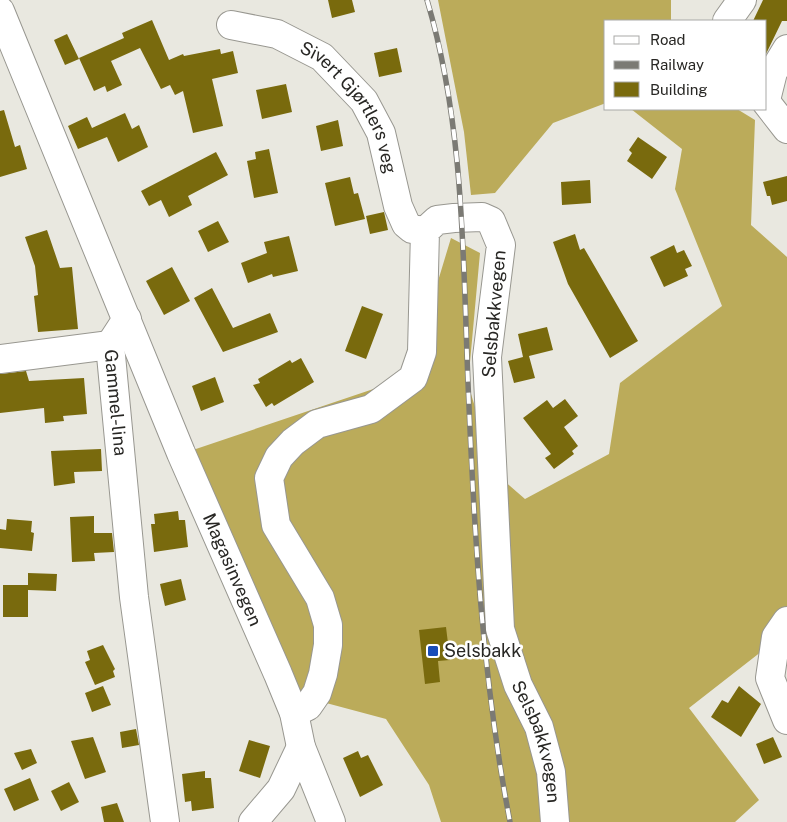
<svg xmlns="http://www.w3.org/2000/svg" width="787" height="822" font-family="'Public Sans',sans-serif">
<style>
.forest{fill:#bbab5a}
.building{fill:#796a0d}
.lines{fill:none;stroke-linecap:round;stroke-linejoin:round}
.minor-casing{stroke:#989790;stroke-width:30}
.minor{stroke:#fff;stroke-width:28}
.rail-casing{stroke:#7b7a74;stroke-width:5.5}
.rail{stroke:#fff;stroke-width:4;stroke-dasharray:11;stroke-linecap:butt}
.poi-dot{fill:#184cb8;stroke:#fff;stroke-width:2}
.labels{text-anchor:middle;stroke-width:5;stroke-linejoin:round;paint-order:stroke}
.street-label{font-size:18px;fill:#282724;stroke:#fff}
.poi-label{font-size:18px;fill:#282724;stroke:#fff;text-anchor:start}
</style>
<rect width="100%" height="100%" fill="#e9e8e0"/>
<path class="forest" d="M438 0H671V21H606V103L553 123 495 193 471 195 464 132Z
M631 109H737L755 120 751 225 787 257V622L766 648 689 708 759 800 735 822H441L429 785 386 719 300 696 187 452 409 377 451 238 480 253 468 384 495 473 525 499 609 454 620 383 722 306 675 189 682 149Z"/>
<path class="building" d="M328 0H352L355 12 332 18Z
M763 0H787V21H782L766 54V21H753Z
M152 20 169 60 183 54 184 56 220 49 221 54 233 51 238 73 212 79 223 126 193 133 183 91 175 95 170 85 161 89 140 48 111 61 122 85 107 92 105 86 94 91 79 58 124 38 122 33Z
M67 34 79 59 65 65 54 40Z
M397 48 402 72 379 77 374 53Z
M286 84 292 112 262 119 256 90Z
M4 110 15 147 20 145 27 169 0 177V111Z
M125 113 132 129 139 125 148 147 118 162 107 137 78 149 68 126 87 117 92 128Z
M338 120 343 146 321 151 316 126Z
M638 137 667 157 652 179 627 161 632 153 629 150Z
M269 149 278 193 254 198 247 161 256 159 255 152Z
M216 152 228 175 188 196 192 205 169 217 161 200 149 206 141 191Z
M787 176V201L772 205 770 196H767L763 182Z
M350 177 354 194 358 193 365 219 335 226 325 183Z
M590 180 591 203 562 205 561 182Z
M384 212 388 230 370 234 366 216Z
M218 221 229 242 208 252 198 231Z
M47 230 60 268 72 267 78 329 38 332 34 296 38 295 35 266 25 237Z
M575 234 580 250 584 248 638 341 610 358 568 284 553 242Z
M289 236 298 271 273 277 272 274 248 283 241 263 267 253 264 242Z
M674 245 677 253 684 250 692 266 685 269 688 276 664 287 650 257Z
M172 267 190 301 164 315 146 281Z
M212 288 233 328 270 313 278 332 223 352 194 298Z
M362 306 383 314 366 359 345 351Z
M547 327 553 350 529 356 535 378 514 383 508 361 523 357 518 334Z
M301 358 314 382 274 406 272 403 266 407 253 385 260 383 258 379 290 360 292 363Z
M26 371 29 381 84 378 87 414 63 416 64 421 45 423 44 408 0 413V374Z
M215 377 224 402 201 411 192 386Z
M565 399 578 416 564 427 578 446 572 451 574 454 554 469 545 458 551 454 523 418 547 400 553 408Z
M101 449 102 471 74 472 75 483 54 486 51 451Z
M178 511 179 520H185L188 547 154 552 151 524H155L154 514Z
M94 516V533H112L114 552 94 553 95 561 72 562 70 517Z
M7 519 32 521 31 532 34 533 32 551 0 548V529L6 530Z
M28 573 57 574 56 591 28 590V617H3V585H28Z
M181 579 186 600 165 606 160 584Z
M446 627 450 660 438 661 440 682 425 684 419 630Z
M103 645 115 669 113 671 115 677 95 685 85 662 90 660 87 651Z
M103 686 111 705 92 712 85 693Z
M739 686 761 704 741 737 711 717 722 700 728 703Z
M136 729 139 745 122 748 120 732Z
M93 737 106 772 85 779 71 741Z
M773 737 782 757 764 764 756 744Z
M249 740 270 746 260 778 239 771Z
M31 749 37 763 22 770 14 753Z
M358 751 361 758 368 755 383 785 360 797 343 758Z
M205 771V778H211L214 808 192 811 191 801 185 802 182 774Z
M30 778 39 800 14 811 4 789Z
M69 782 79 802 61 811 51 791Z
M117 803 124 822H104L101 807Z"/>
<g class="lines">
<defs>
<g id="minor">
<path id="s1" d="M0 11 181 453 278 674 294 713 301 747 331 822"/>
<path d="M727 21 742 0"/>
<path id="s2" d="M231 25 277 34 322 57 364 101 381 133 398 206 406 224 412 229 425 231"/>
<path d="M766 100 773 72 787 49"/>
<path d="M766 102 787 129"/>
<path id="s3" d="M127 319 110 345 134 597 165 822"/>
<path d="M0 359 110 345"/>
<path d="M787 621 776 637 770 678 787 720"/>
<path id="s4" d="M294 713 308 706 317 693 323 674 328 645V625L320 598 276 525 269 478 279 457 293 442 317 424 371 409 413 378 422 352 425 231 437 220 454 218 482 217 491 221 501 245 487 357 500 629 518 685 539 727 551 772 555 822"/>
<path d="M253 822 281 789 301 747"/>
</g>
</defs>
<use href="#minor" class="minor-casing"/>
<use href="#minor" class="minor"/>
<defs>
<path id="rail" d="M427 0C464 124 463 255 468 383 474 531 482 677 510 822"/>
</defs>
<use href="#rail" class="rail-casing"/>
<use href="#rail" class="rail"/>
</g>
<rect class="poi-dot" x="427" y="645" width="12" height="12" rx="2.5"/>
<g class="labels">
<g class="street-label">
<text dy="6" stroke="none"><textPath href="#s2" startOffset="155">Sivert Gjørtlers veg</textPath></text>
<text transform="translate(494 314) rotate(-85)" y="6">Selsbakkvegen</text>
<text dy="6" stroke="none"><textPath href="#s3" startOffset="89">Gammel-lina</textPath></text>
<text dy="6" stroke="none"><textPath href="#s1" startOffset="605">Magasinvegen</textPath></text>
<text dy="6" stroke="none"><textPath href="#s4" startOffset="1194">Selsbakkvegen</textPath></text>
</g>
<g class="poi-label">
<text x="444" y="657">Selsbakk</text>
</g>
</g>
<rect x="604" y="20" width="162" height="90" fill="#ffffff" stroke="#a9a9a7"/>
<rect x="614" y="36" width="25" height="8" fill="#ffffff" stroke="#a9a9a7"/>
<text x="650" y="45" font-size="15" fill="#282724">Road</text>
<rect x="614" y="61" width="25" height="8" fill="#7b7a74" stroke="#a9a9a7"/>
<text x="650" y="70" font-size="15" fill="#282724">Railway</text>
<rect x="614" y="82" width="25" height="15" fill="#796a0d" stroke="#a9a9a7"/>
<text x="650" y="95" font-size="15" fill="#282724">Building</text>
</svg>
